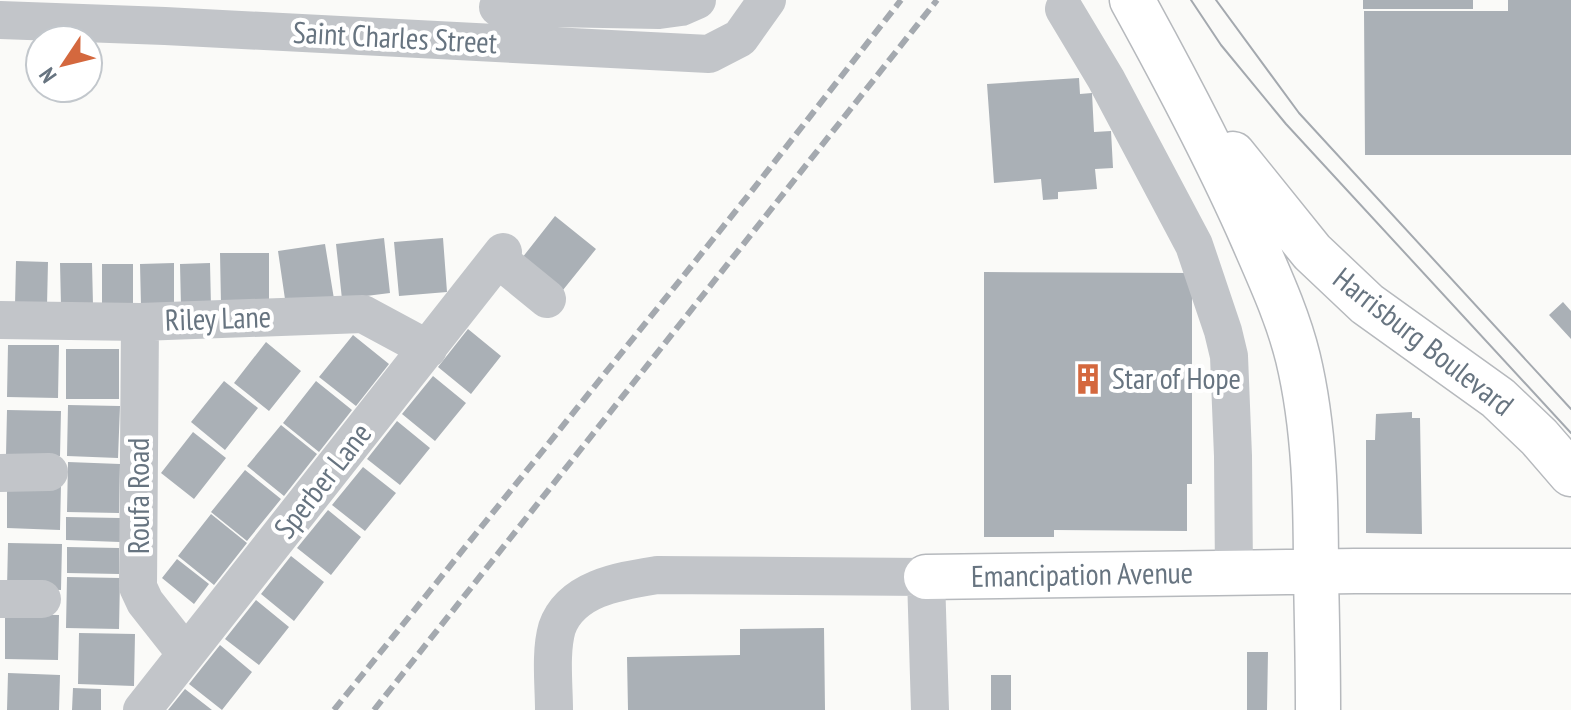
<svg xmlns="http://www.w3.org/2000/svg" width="1571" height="710" font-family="'PT Sans Narrow',sans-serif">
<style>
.building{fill:#aab0b6}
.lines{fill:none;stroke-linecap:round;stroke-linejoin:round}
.major-casing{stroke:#b6b9bd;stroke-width:47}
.minor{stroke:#c2c5c9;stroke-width:38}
.major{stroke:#fff;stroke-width:44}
.tram{stroke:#a4a9af;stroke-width:2}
.rail{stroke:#a4a9af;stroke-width:6;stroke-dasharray:12 6;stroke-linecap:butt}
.labels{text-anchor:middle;stroke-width:8;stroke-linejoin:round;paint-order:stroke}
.street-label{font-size:30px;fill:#677480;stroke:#fff}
.poi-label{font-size:30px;fill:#677480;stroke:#fff;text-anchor:start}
</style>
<rect width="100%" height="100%" fill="#fafaf8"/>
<path class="building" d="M1363 0H1473V9H1363Z
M1508 0H1571V155H1365L1364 11H1508Z
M1079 78 1080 94 1092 93 1094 132 1111 131 1113 168 1095 169 1097 189 1058 192V199L1043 200 1041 179 994 183 987 84Z
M555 216 596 249 563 290 522 258Z
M384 238 390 293 342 299 336 244Z
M443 238 447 292 399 296 394 242Z
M325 244 334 299 286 306 278 251Z
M220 253H269V303L221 304Z
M16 261 48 262 47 306 15 305Z
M60 263H92L93 305 61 306Z
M174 263V305L141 306 140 264Z
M210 263 211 307H181L180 264Z
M102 264H133V306H102Z
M984 272 1192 273V484H1187V531L1054 530V537H984Z
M1563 302 1571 311V339L1549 315Z
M468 329 501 356 471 394 438 367Z
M353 335 389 364 356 406 319 377Z
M266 342 301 371 269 411 234 383Z
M8 345H59L58 398 7 397Z
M66 349H119V399H66Z
M433 376 466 403 435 441 402 414Z
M224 381 258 408 225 450 191 422Z
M316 381 352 410 319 452 283 423Z
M68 405 120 406 118 458 67 456Z
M7 410 61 411 60 456 6 455Z
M1412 412V418H1420L1422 534 1366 533V440H1375L1376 414Z
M397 421 430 448 400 485 367 459Z
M281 425 317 454 284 496 247 466Z
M193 432 226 458 194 499 161 473Z
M68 462 120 464 119 513 67 512Z
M363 467 396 493 365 531 332 505Z
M245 470 281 499 247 541 211 512Z
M7 483 61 484 60 530 7 528Z
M328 510 361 537 331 575 297 548Z
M211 514 247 543 214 585 178 556Z
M66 517 120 518V542L66 540Z
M8 543 62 544 61 590 7 588Z
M67 547 119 548V574L67 573Z
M291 556 324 582 294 621 261 594Z
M177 559 209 584 194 604 162 578Z
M67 577 120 578 119 629 66 628Z
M256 600 289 627 259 665 225 639Z
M5 614 59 615 58 660 5 659Z
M824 628 825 710H628L627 657 740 655V629Z
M79 633 135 634 134 686 78 684Z
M220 645 252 672 222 710 189 684Z
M1247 652H1268L1267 710H1247Z
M8 673 60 675 59 710H7Z
M991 675H1011V710H991Z
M73 688 101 689V710H72Z
M185 689 212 710H168Z"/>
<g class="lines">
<defs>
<path id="major" d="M1132 0C1175 78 1217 157 1253 239 1270 278 1288 317 1298 358 1315 429 1316 503 1316 576 1317 621 1318 665 1318 710
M1233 154 1312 252 1367 304 1498 398 1539 437 1571 474
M926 577 1355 571H1571"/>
</defs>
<use href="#major" class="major-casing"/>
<path class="minor" d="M498 7 659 10 681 7 697 0
M1064 9 1106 79 1194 245 1223 331 1229 356 1233 456 1234 573
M0 20 165 26 709 54 740 38 767 0
M498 259 547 299
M0 320 140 322 363 314 428 349
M140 322 138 587 145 602 186 654
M0 473 49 472
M0 599H42
M142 710 503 252
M554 710C554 686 550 652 557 628 571 588 620 581 657 575L926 577 930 710"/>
<use href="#major" class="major"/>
<path class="tram" d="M1191 0 1221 45 1286 124 1571 433
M1216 0 1299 113 1571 409"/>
<path class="rail" d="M334 710 751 192 901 0
M374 710 937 0"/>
</g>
<defs>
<symbol id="building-bare" viewBox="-9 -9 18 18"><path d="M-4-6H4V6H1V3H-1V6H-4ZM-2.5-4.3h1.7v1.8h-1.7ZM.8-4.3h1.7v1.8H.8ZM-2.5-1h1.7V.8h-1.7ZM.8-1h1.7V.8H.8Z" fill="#d4683e" stroke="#fff" stroke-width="2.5" paint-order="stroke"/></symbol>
</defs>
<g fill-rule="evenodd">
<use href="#building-bare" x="1066" y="357" width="44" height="44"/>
</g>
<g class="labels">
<g class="street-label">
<text transform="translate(395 38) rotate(3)" y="10">Saint Charles Street</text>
<text transform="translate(218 319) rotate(-2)" y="10">Riley Lane</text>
<text transform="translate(1423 342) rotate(38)" y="10">Harrisburg Boulevard</text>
<text transform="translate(323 481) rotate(-52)" y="10">Sperber Lane</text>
<text transform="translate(139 496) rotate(-90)" y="10">Roufa Road</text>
<text transform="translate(1082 575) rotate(-1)" y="10">Emancipation Avenue</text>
</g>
<g class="poi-label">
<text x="1112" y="389">Star of Hope</text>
</g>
</g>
<g transform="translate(64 64) rotate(235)"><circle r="38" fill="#ffffff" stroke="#c2c7cc" stroke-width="2"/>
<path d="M0-6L14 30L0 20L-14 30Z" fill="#d4683e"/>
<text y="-12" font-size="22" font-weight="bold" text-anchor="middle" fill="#677480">N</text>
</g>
</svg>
